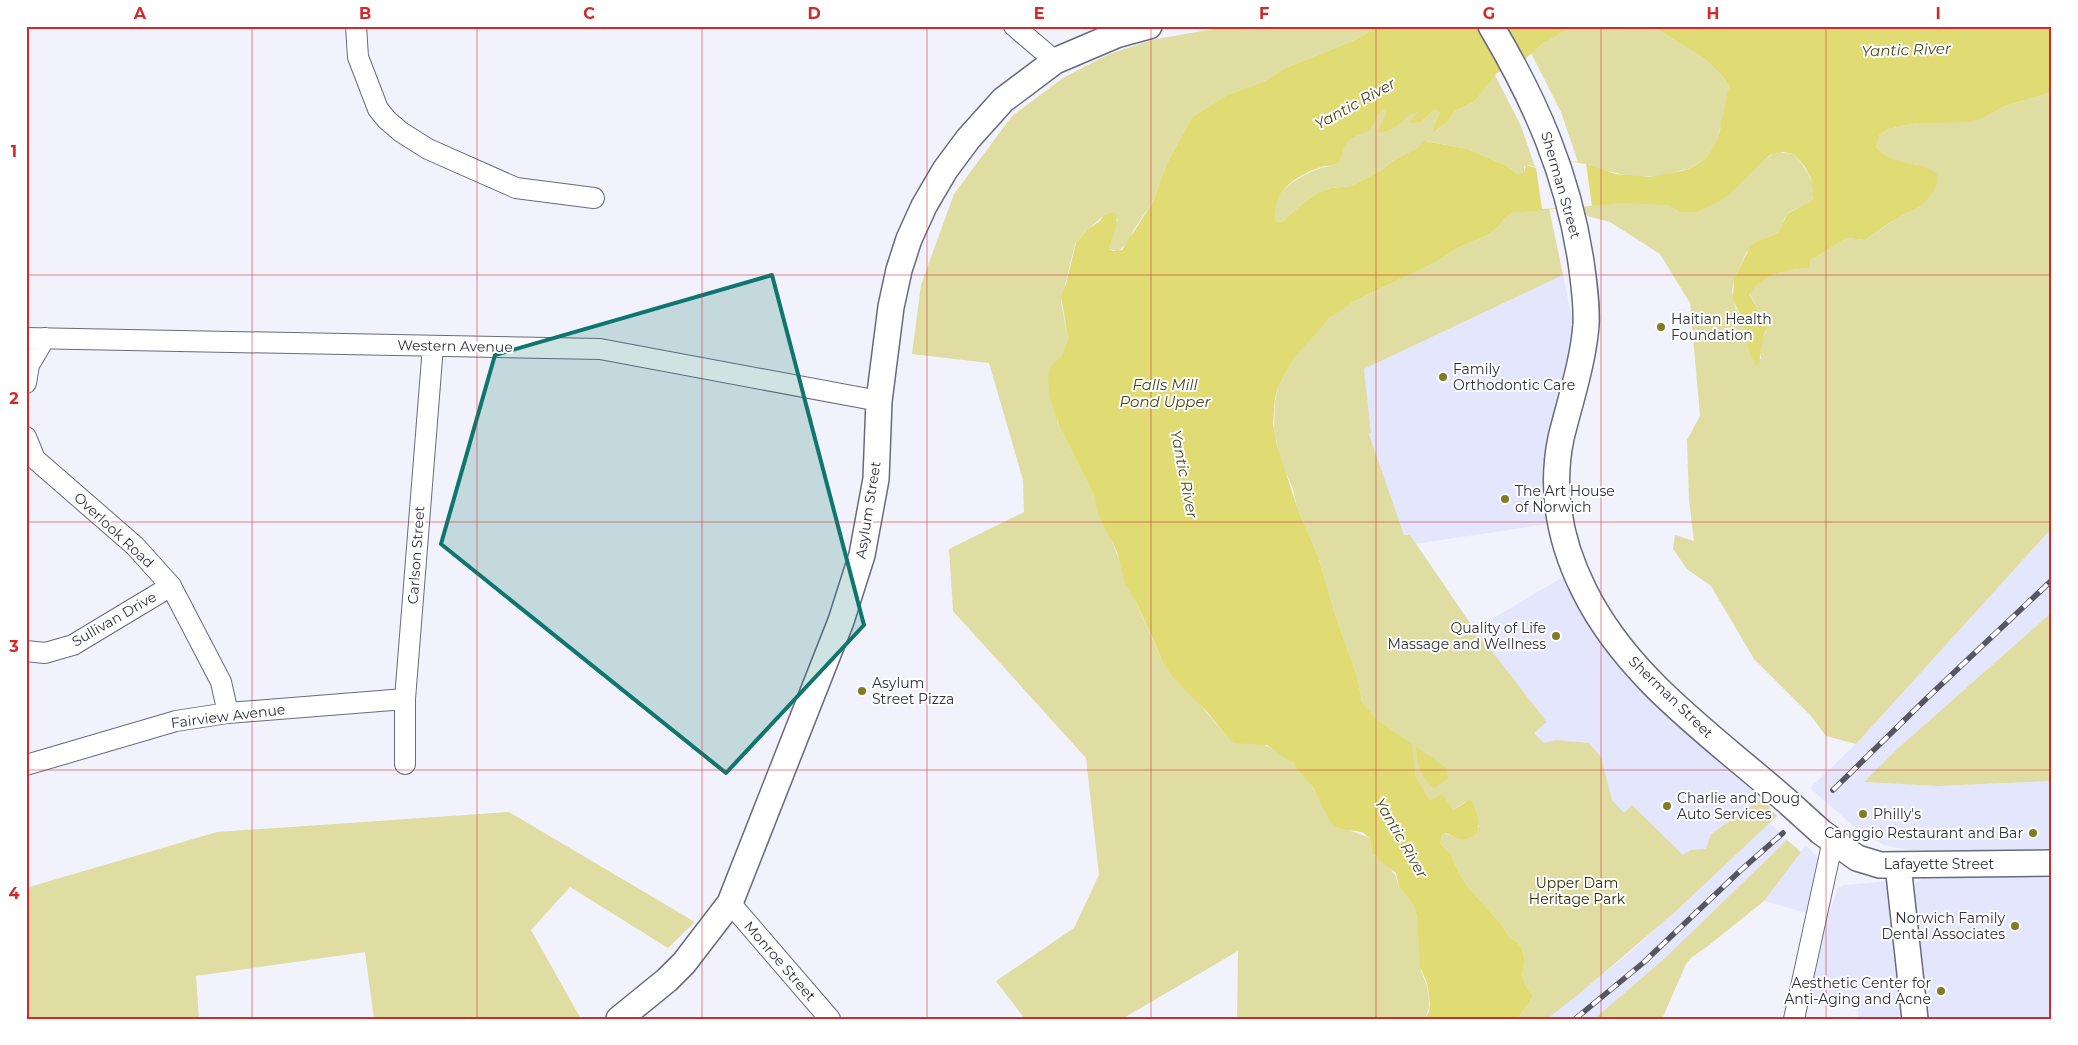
<svg xmlns="http://www.w3.org/2000/svg" width="2078" height="1045" font-family="Montserrat,sans-serif">
<style>
.built{fill:#e4e6fe}
.green{fill:#dfdda2}
.water{fill:#e0db73}
.pier{fill:#f1f2fb}
.lines{fill:none;stroke-linecap:round;stroke-linejoin:round}
.minor-casing{stroke:#696a7e;stroke-width:22}
.tertiary-casing{stroke:#696a7e;stroke-width:28}
.minor{stroke:#fff;stroke-width:20}
.tertiary{stroke:#fff;stroke-width:25}
.rail-casing{stroke:#55565f;stroke-width:5.5}
.rail{stroke:#fff;stroke-width:4;stroke-dasharray:11;stroke-linecap:butt}
.tertiary-bridge-casing{stroke:#696a7e;stroke-width:28;stroke-linecap:butt}
.tertiary-bridge{stroke:#fff;stroke-width:25}
.marked{fill:#0f766e;fill-opacity:0.2;stroke:#0f766e;stroke-width:4;stroke-linejoin:round}
.grid{fill:none;stroke:#d62828;stroke-width:1;stroke-opacity:0.55}
.poi-dot{fill:#807c23;stroke:#fff;stroke-width:2}
.labels{text-anchor:middle;stroke-width:4;stroke-linejoin:round;paint-order:stroke}
.street-label{font-size:14px;fill:#2f3039;stroke:#fff}
.poi-label{font-size:14px;fill:#2f3039;stroke:#fff;text-anchor:start}
.park-label{font-size:14px;fill:#2f2c00;stroke:#fff}
.water-label{font-size:15px;font-style:italic;fill:#49471c;stroke:#fff}
.neatline{fill:none;stroke:#d62828;stroke-width:2}
.grid-label{font-size:16px;text-anchor:middle;font-weight:bold;fill:#d62828}
</style>
<rect width="100%" height="100%" fill="#f1f2fb"/>
<path class="built" d="M1563 275 1574 328 1568 365 1546 454 1544 493 1547 524 1415 544 1410 535 1404 536 1369 433 1364 369Z
M2052 528V612L1896 750 1865 782 1938 786 2052 781V850H1908L1884 845 1860 832 1810 788 1856 744Z
M1563 577 1575 604 1590 628 1627 675 1661 708 1762 799 1777 816 1770 823 1791 844 1736 900 1731 895 1665 958 1594 1019H1547L1628 954 1687 901 1495 762 1547 722 1475 629Z
M1806 845 1819 859 1807 913 1764 901Z
M2052 873V1019H1928L1914 884 1922 879Z
M1888 881 1904 1019H1858V1007L1810 1000 1828 916 1838 888 1845 885Z"/>
<path class="green" d="M1231 26H1379L1357 39 1283 69 1265 81 1227 95 1192 117 1166 165 1153 202 1134 229 1129 242 1118 251 1109 249 1118 219 1102 217 1085 232 1075 244 1061 302 1068 339 1062 355 1057 422 1095 498 1134 598 1161 658 1229 739C1241 741 1256 741 1267 746 1299 758 1318 795 1333 824L1370 838 1375 856 1390 868 1395 875 1399 887 1414 906 1417 917 1421 971 1427 986 1429 1001V1008L1425 1019H1237L1238 951 1122 1019H1025L996 981 1074 928 1099 875 1086 758 953 611 949 549 1024 512 1023 480 989 363 912 354 921 285 954 194 1012 116 1063 78 1109 54 1156 39Z
M1573 26H1652L1705 59 1724 78 1729 86 1726 111 1715 144 1705 159 1691 168 1660 176 1634 177 1603 170 1578 162 1561 112 1531 53 1547 40Z
M1495 75 1521 126 1535 167 1529 165 1524 166V172L1518 174 1505 165 1468 149 1426 141 1417 148 1394 160 1383 169 1352 186 1331 188 1317 193 1302 204 1282 222 1276 221C1265 196 1299 176 1318 169 1324 166 1331 167 1336 164 1345 158 1341 147 1348 140 1356 132 1374 131 1376 115L1383 109 1386 113 1378 132C1396 133 1403 113 1419 111L1418 115 1413 118 1421 122 1434 110 1440 112 1435 123 1436 131 1448 122 1455 111 1475 101Z
M2052 92V528L1856 744 1826 736 1811 716 1754 659 1711 586 1687 569 1673 549 1675 535 1694 541 1689 500 1687 440 1700 416 1690 303 1660 254 1610 222 1580 214 1578 206C1600 206 1650 197 1669 205 1672 206 1676 210 1679 212L1724 199 1753 169 1775 152 1794 154C1803 165 1824 191 1808 203 1802 207 1792 209 1787 214 1783 219 1783 227 1779 232L1756 242 1746 253 1734 280 1732 290 1735 307 1742 318 1748 350 1761 359V341L1768 327 1749 293C1763 273 1786 270 1809 268L1811 260 1847 238 1865 240 1894 220 1918 165C1901 162 1887 161 1876 147L1878 137 1888 129 1917 123 1985 117 2005 106Z
M1549 208 1563 275 1364 369 1371 433 1369 434 1404 535H1410L1470 623 1547 722 1534 733 1544 743 1556 740 1589 743 1601 757 1612 800 1624 813 1632 805 1683 855 1691 850 1706 849 1711 834 1762 799 1777 816 1675 912 1579 994 1547 1019H1517L1529 1003 1533 995 1526 987 1522 974 1525 961 1522 948 1516 941 1509 937 1502 925 1469 888 1459 873 1451 855 1440 843 1443 833 1462 839 1479 826 1465 802 1448 813 1430 802 1379 723 1362 702 1358 679 1335 614 1318 556 1297 507 1293 489 1282 464 1274 430 1275 402 1278 387 1294 358 1322 324 1339 310 1353 302 1438 261 1455 249 1486 236 1500 226 1503 220 1511 213Z
M2052 612V704L2049 707 2052 713V781L1938 786 1864 782 1896 750Z
M509 812 695 922 668 948 570 887 531 930 581 1019H374L365 952 196 976 199 1019H26V888L217 832Z
M1787 840 1801 852 1764 901 1708 946 1692 957 1686 964 1662 1019H1594L1665 958Z"/>
<path class="water" d="M1379 26H1573L1543 43 1523 61 1497 73 1475 101 1455 111 1448 122 1434 132 1435 123 1440 112 1434 110 1421 122 1411 123 1409 121 1419 112C1403 113 1398 134 1377 132L1386 113 1383 109C1374 117 1377 122 1371 128 1365 134 1353 135 1348 141 1342 147 1344 156 1339 162 1334 167 1327 165 1321 167 1303 173 1283 184 1277 202 1275 209 1273 215 1276 221L1282 222 1302 204 1317 193 1331 188 1352 186 1383 169 1394 160 1417 148 1425 141 1468 149 1505 165 1518 174 1524 172 1526 165 1536 168 1568 161 1580 162 1616 174 1649 177 1682 171 1693 167 1705 159 1715 144 1720 130 1729 86 1724 78 1705 59 1652 26H2052V92L2005 106 1985 117 1969 122 1917 123 1888 129 1879 136 1876 147C1888 161 1900 161 1917 165 1922 166 1931 169 1935 172 1944 181 1928 200 1921 205 1912 211 1902 214 1894 220 1884 226 1875 233 1865 240L1847 238 1811 260 1809 268C1785 270 1764 273 1749 294L1768 327C1759 339 1763 352 1758 365L1756 366 1748 350 1742 318 1733 300 1734 279 1750 247 1756 242 1779 232 1787 214 1809 202 1813 198V190L1811 178 1805 167 1794 154 1783 152 1770 155 1724 199 1696 212H1679L1669 205 1623 203 1511 213 1503 220 1500 226 1486 236 1455 249 1438 261 1353 302 1329 318 1294 358 1278 387 1275 398 1273 424 1277 445 1297 507 1318 556 1335 614 1358 679 1362 702 1378 721 1412 744 1415 776 1430 801 1442 794 1453 810 1471 799C1477 812 1487 839 1462 839 1455 839 1450 833 1443 833L1440 843 1451 855 1459 873 1469 888 1502 925 1509 937 1516 941 1522 948 1525 961 1522 974 1526 987 1533 995 1529 1003 1517 1019H1425L1429 1012 1430 1004 1427 983 1420 967 1417 917 1414 906 1399 887 1396 873 1379 860 1373 853 1370 838 1362 832 1341 829 1331 823 1314 789 1293 763 1267 745 1235 743 1229 739 1208 713 1173 677 1163 662 1138 606 1125 583 1117 552 1098 513 1095 498 1059 426 1050 398 1048 378 1051 366 1062 355 1068 339 1061 295 1066 284 1076 243 1087 230 1100 221 1103 216 1113 212 1116 214 1117 224 1109 249 1113 251 1122 250 1153 202 1166 165 1192 117 1227 95 1265 81 1283 69 1357 39Z
M1416 747 1446 768 1448 779 1434 788C1420 776 1417 766 1416 747Z"/>
<path class="pier" d="M1568 161 1586 164 1592 206 1542 209 1536 168Z"/>
<g class="lines">
<defs>
<path id="minor" d="M356 26 358 57 378 109 387 120 401 132 428 149 516 188 594 198
M1014 26 1055 61
M26 338 600 349 879 401
M26 383 29 365 45 338
M26 437 35 459 135 546 171 586 221 682 228 713
M26 651 45 653 73 645 171 586
M405 764V699L433 346
M26 765 176 721 228 713 405 699
M730 903 830 1019
M1794 1019 1833 840"/>
<path id="tertiary" d="M1491 26C1536 102 1568 175 1581 262 1584 283 1587 304 1586 325 1583 363 1570 401 1561 438 1550 491 1560 542 1584 590 1628 680 1717 739 1790 804
M1821 832 1857 858 1880 865 2052 863
M1898 865 1915 1019
M619 1019 667 980 684 963 730 903 841 621 862 555 876 479 879 401 891 307 899 270 909 239 924 206 945 170 968 139 1003 100 1055 61 1116 35 1149 26"/>
</defs>
<use href="#minor" class="minor-casing"/>
<use href="#tertiary" class="tertiary-casing"/>
<use href="#minor" class="minor"/>
<use href="#tertiary" class="tertiary"/>
<defs>
<path id="rail" d="M1833 790 1927 698 2052 580
M1575 1019 1643 963 1741 870 1783 833"/>
</defs>
<use href="#rail" class="rail-casing"/>
<use href="#rail" class="rail"/>
<defs>
<path id="tertiary-bridge" d="M1790 804 1821 832"/>
</defs>
<use href="#tertiary-bridge" class="tertiary-bridge-casing"/>
<use href="#tertiary-bridge" class="tertiary-bridge"/>
</g>
<path class="marked" d="M772 275 864 625 726 773 441 544 495 355Z"/>
<path class="grid" d="M252 26V1019M477 26V1019M702 26V1019M927 26V1019M1151 26V1019M1376 26V1019M1601 26V1019M1826 26V1019M26 275H2052M26 522H2052M26 770H2052"/>
<g class="poi-dot">
<circle cx="1661" cy="327" r="5"/>
<circle cx="1443" cy="377" r="5"/>
<circle cx="1505" cy="499" r="5"/>
<circle cx="1556" cy="636" r="5"/>
<circle cx="862" cy="691" r="5"/>
<circle cx="1667" cy="806" r="5"/>
<circle cx="1863" cy="814" r="5"/>
<circle cx="2033" cy="833" r="5"/>
<circle cx="2015" cy="926" r="5"/>
<circle cx="1941" cy="991" r="5"/>
</g>
<g class="labels">
<g class="street-label">
<text transform="translate(1561 185) rotate(74)" y="5">Sherman Street</text>
<text transform="translate(455 346) rotate(1)" y="5">Western Avenue</text>
<text transform="translate(868 510) rotate(-81)" y="5">Asylum Street</text>
<text transform="translate(114 530) rotate(43)" y="5">Overlook Road</text>
<text transform="translate(416 555) rotate(-86)" y="5">Carlson Street</text>
<text transform="translate(114 619) rotate(-30)" y="5">Sullivan Drive</text>
<text transform="translate(1671 697) rotate(44)" y="5">Sherman Street</text>
<text transform="translate(228 716) rotate(-7)" y="5">Fairview Avenue</text>
<text x="1939" y="869">Lafayette Street</text>
<text transform="translate(780 961) rotate(49)" y="5">Monroe Street</text>
</g>
<g class="poi-label">
<text x="1671" y="324">Haitian Health<tspan x="1671" dy="16">Foundation</tspan></text>
<text x="1453" y="374">Family<tspan x="1453" dy="16">Orthodontic Care</tspan></text>
<text x="1515" y="496">The Art House<tspan x="1515" dy="16">of Norwich</tspan></text>
<text x="1546" y="633" text-anchor="end">Quality of Life<tspan x="1546" dy="16">Massage and Wellness</tspan></text>
<text x="872" y="688">Asylum<tspan x="872" dy="16">Street Pizza</tspan></text>
<text x="1677" y="803">Charlie and Doug<tspan x="1677" dy="16">Auto Services</tspan></text>
<text x="1873" y="819">Philly's</text>
<text x="2023" y="838" text-anchor="end">Canggio Restaurant and Bar</text>
<text x="2005" y="923" text-anchor="end">Norwich Family<tspan x="2005" dy="16">Dental Associates</tspan></text>
<text x="1931" y="988" text-anchor="end">Aesthetic Center for<tspan x="1931" dy="16">Anti-Aging and Acne</tspan></text>
</g>
<g class="park-label">
<text x="1577" y="888">Upper Dam<tspan x="1577" dy="16">Heritage Park</tspan></text>
</g>
<g class="water-label">
<text transform="translate(1906 50) rotate(-2)" y="5">Yantic River</text>
<text transform="translate(1355 104) rotate(-29)" y="5">Yantic River</text>
<text x="1165" y="390">Falls Mill<tspan x="1165" dy="17">Pond Upper</tspan></text>
<text transform="translate(1184 474) rotate(79)" y="5">Yantic River</text>
<text transform="translate(1401 838) rotate(60)" y="5">Yantic River</text>
</g>
</g>
<rect width="2078" height="1045" fill="none" stroke="#ffffff" stroke-width="55"/>
<rect x="28" y="28" width="2022" height="990" class="neatline"/>
<g class="grid-label">
<text x="140" y="19">A</text>
<text x="365" y="19">B</text>
<text x="589" y="19">C</text>
<text x="814" y="19">D</text>
<text x="1039" y="19">E</text>
<text x="1264" y="19">F</text>
<text x="1489" y="19">G</text>
<text x="1713" y="19">H</text>
<text x="1938" y="19">I</text>
<text x="14" y="157">1</text>
<text x="14" y="404">2</text>
<text x="14" y="652">3</text>
<text x="14" y="899">4</text>
</g>
</svg>
